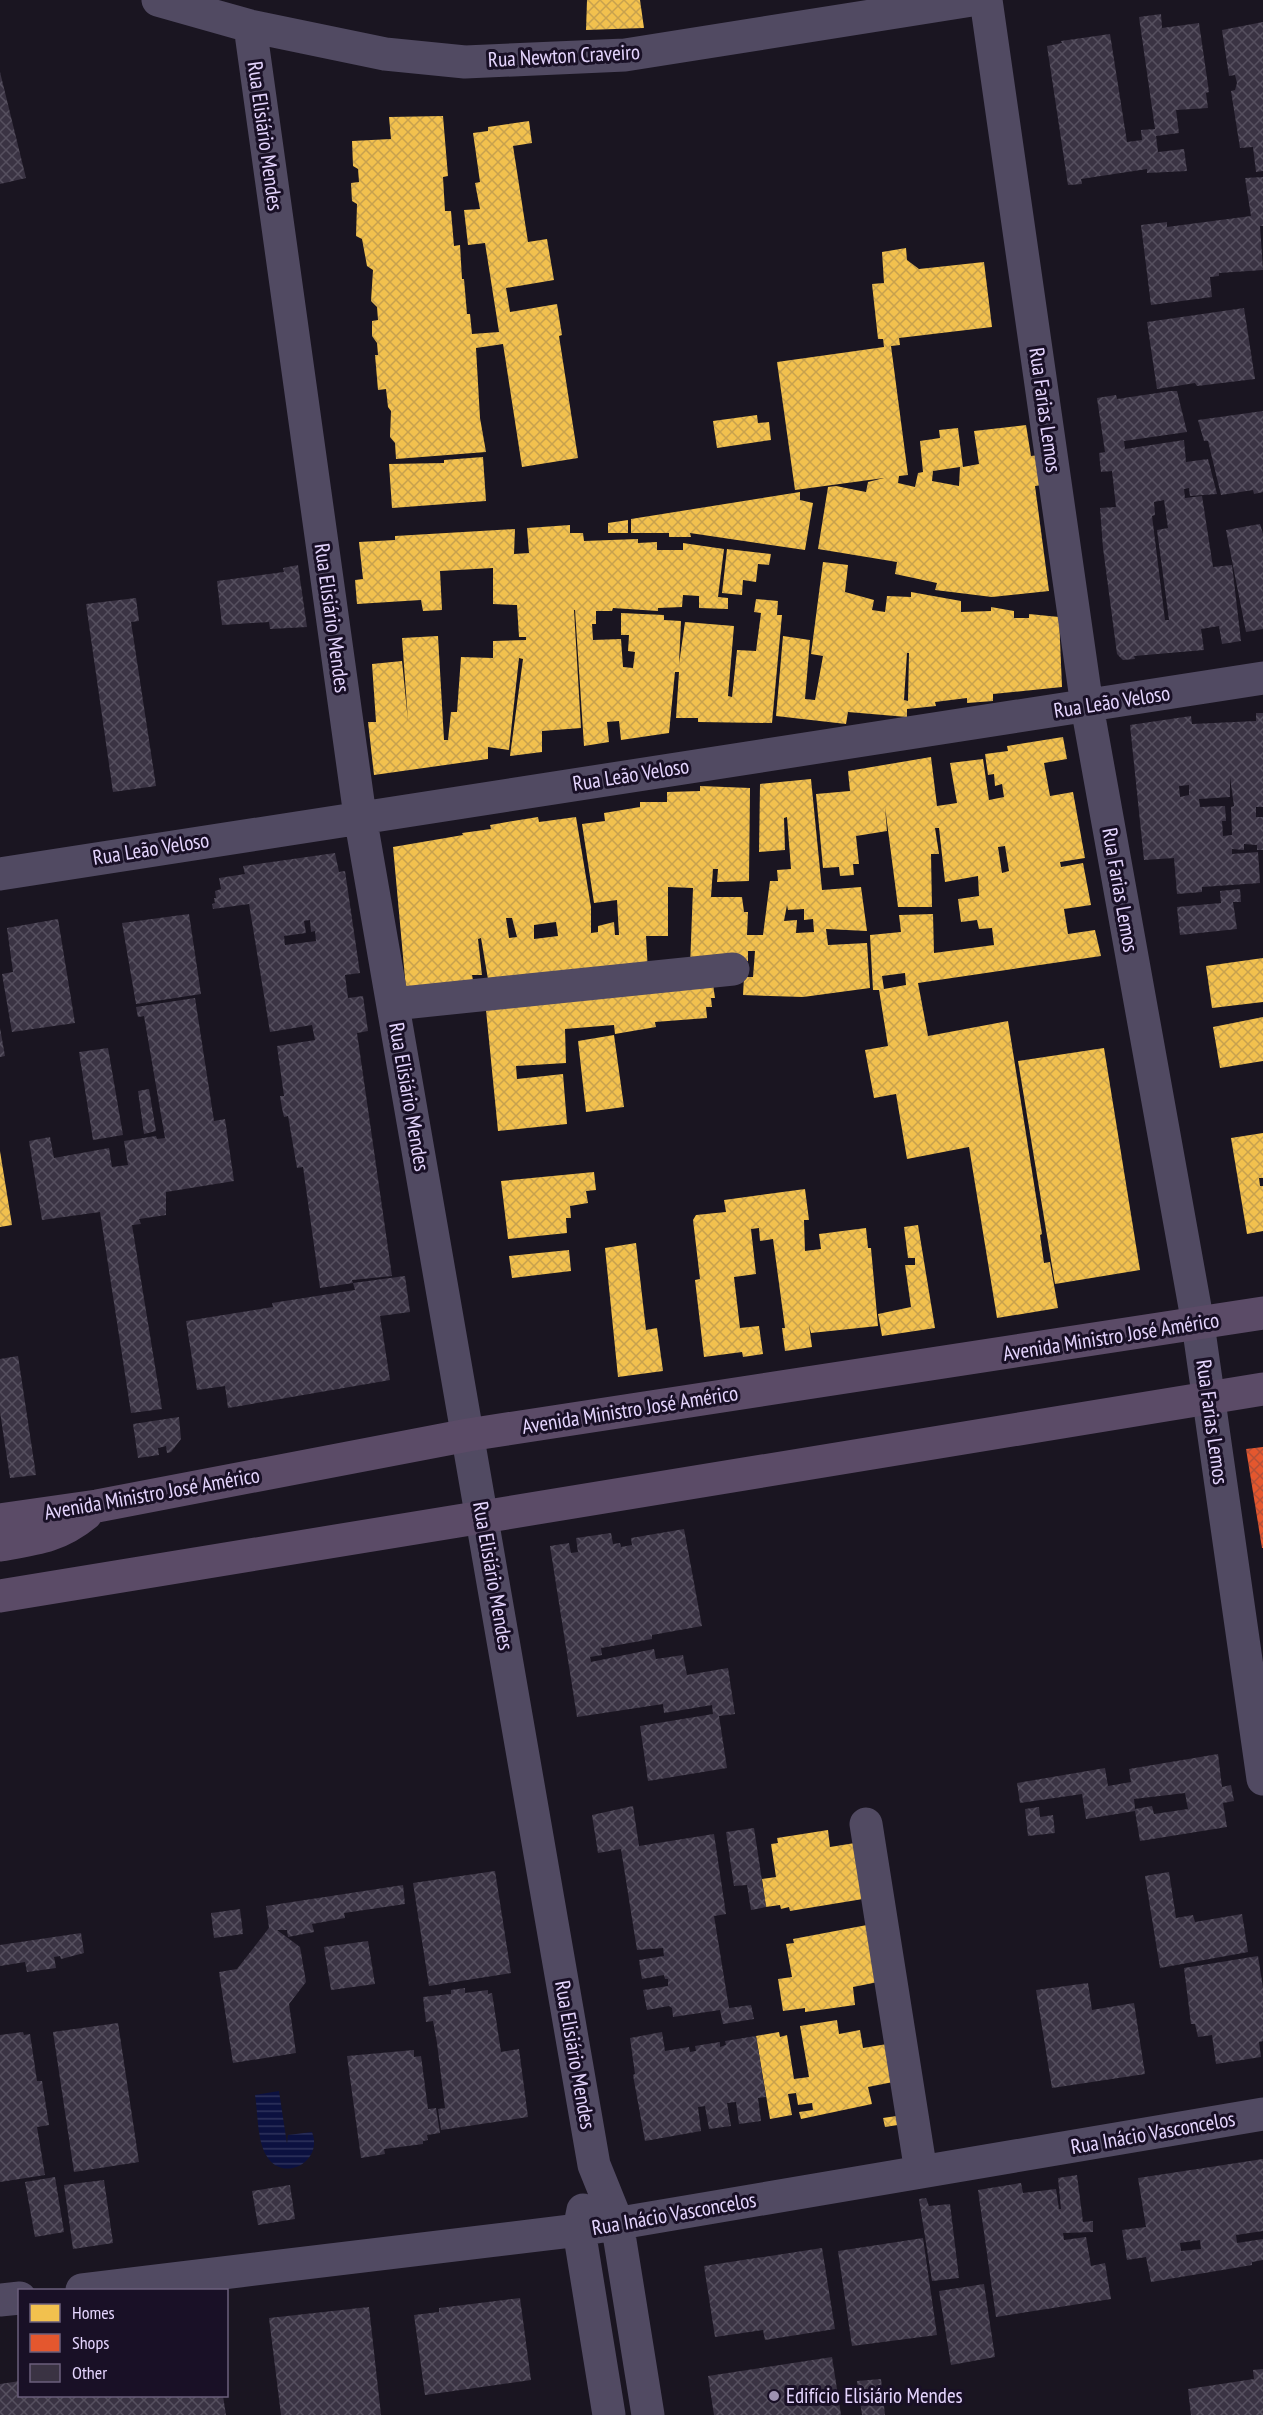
<svg xmlns="http://www.w3.org/2000/svg" width="1263" height="2415" font-family="'PT Sans Narrow',sans-serif">
<style>
.water{fill:url(#water-rules)}
.homes{fill:url(#homes-cross-hatch);fill-rule:evenodd}
.shops{fill:url(#shops-cross-hatch)}
.building{fill:url(#building-cross-hatch);fill-rule:evenodd}
.lines{fill:none;stroke-linecap:round;stroke-linejoin:round}
.minor{stroke:#514a62;stroke-width:33}
.major{stroke:#5b4b67;stroke-width:33}
.poi-dot{fill:#9e92b1;stroke:#191026;stroke-width:2}
.labels{text-anchor:middle;stroke-width:6;stroke-linejoin:round;paint-order:stroke}
.street-label{font-size:21px;fill:#e5d5fe;stroke:#191026}
.poi-label{font-size:21px;fill:#e5d5fe;stroke:#191026;text-anchor:start}
</style>
<defs>
<pattern id="water-rules" width="6" height="5" patternUnits="userSpaceOnUse" patternTransform="scale(1.5)"><rect width="6" height="5" fill="#0c1140"/><path d="M0 2.5h6" fill="none" stroke="#2f335d"/></pattern>
<pattern id="homes-cross-hatch" width="8" height="8" patternUnits="userSpaceOnUse" patternTransform="scale(1.5)"><rect width="8" height="8" fill="#f2c14e"/><path d="M0 0l8 8M0 8l8-8" fill="none" stroke="#c7a14e"/></pattern>
<pattern id="shops-cross-hatch" width="8" height="8" patternUnits="userSpaceOnUse" patternTransform="scale(1.5)"><rect width="8" height="8" fill="#e4572e"/><path d="M0 0l8 8M0 8l8-8" fill="none" stroke="#b45037"/></pattern>
<pattern id="building-cross-hatch" width="8" height="8" patternUnits="userSpaceOnUse" patternTransform="scale(1.5)"><rect width="8" height="8" fill="#3a3343"/><path d="M0 0l8 8M0 8l8-8" fill="none" stroke="#56505f"/></pattern>
</defs>
<rect width="100%" height="100%" fill="#1a1521"/>
<path class="water" d="M279 2091 287 2144 288 2135 312 2132C324 2162 282 2184 266 2155 257 2139 258 2113 255 2095Z"/>
<path class="homes" d="M587 0H640L644 28 586 30Z
M443 116 448 176 443 177 445 211H451L454 246 460 245 462 279H464L467 314H470L472 334 499 332 485 243 468 245 464 210 480 209 475 183 480 182 473 133 488 131V127L529 121 532 143 513 146 528 242 547 239 554 280 506 288 510 312 557 304 562 335 559 336 578 458 522 467 503 344 476 348 480 418 486 452 396 459 395 443 390 437 391 411 388 407 386 389 378 390 375 355H378L377 343 372 336V321L378 320 377 307 371 301 373 270 367 266 362 239 356 236 357 204 352 201 351 183 359 182 358 169 353 166 352 141 391 139 389 117Z
M906 248 907 260 919 269 984 262 992 327 899 338 900 345 891 346 908 475 899 476 898 483 915 487 918 473 923 472 920 441 940 438 939 430 958 428 963 467 979 464 974 431 1026 425 1031 456 1039 455 1043 485 1035 486 1049 591 992 597 935 590 937 583 895 574 897 562 818 549 828 487 836 486 866 492 868 482 884 478 795 490 777 362 884 347 883 339H878L872 284 884 283 882 252ZM960 467 959 486 932 481 933 471Z
M757 415 758 423 769 422 771 440 717 448 713 421Z
M483 457 486 501 392 508 389 464 444 463V460Z
M800 492V500L813 503 805 550 690 533 691 537H669V533H631V519Z
M628 520V533H608V523Z
M570 525V533H583L584 541 638 539V543L657 542V550H683V543L724 549 718 597 728 598V609L699 608V596L683 595 682 607 658 608V611L613 608 612 611H596V624H592L593 640 621 639 623 667 633 668 635 652 628 651 629 635H621V613L664 615V620L681 621 679 664 685 622 734 626 728 696 732 697 737 650 756 651 761 613 754 612 756 599 778 601 777 615H782L772 723 698 722V718H676L679 672H675L669 733 621 740 619 721 607 722 609 742 584 746 575 610H574L581 728 542 731V752L510 756 523 659 519 658 509 750 488 747V759L374 775 368 722H376L372 664 402 661 408 721 402 638 438 636 444 740H448L451 712H457L461 657 493 658V641L526 640V637H519L517 605 493 604V568L440 571 442 610 423 611 421 600 357 604 355 580 363 579 359 542 395 540V536L515 529 514 554 529 553 527 528Z
M727 549 771 554 769 565 758 564 756 582 743 580 742 595 722 593Z
M823 562 848 565 845 592 874 600 872 610 885 612 887 596 911 597V592L961 601V612L991 611V607L1014 611V618H1029V614L1059 617 1062 687 993 694V701L967 703V698L935 702 936 706 907 709V717L848 712 846 724 776 716 783 636 810 640 805 699 815 700 823 656 811 654ZM907 653H909L908 701 904 700Z
M1063 737 1067 759 1044 763 1050 796 1073 792 1085 858 1060 862 1061 867 1083 863 1091 905 1064 909 1068 934 1095 930 1101 956 918 983 928 1036 1008 1021 1042 1234 1040 1235 1044 1263 1050 1262 1058 1308 997 1318 969 1147 907 1159 896 1094 874 1098 865 1050 888 1046 879 990H873L870 935 901 932 899 915 933 914 934 953 994 945 992 928 979 929 977 920 961 922 958 899 979 896 978 876 945 882 939 828H935L939 854H931L932 907H898L885 807 887 831 856 836 859 864H853L854 875 840 876 839 867 823 868 816 794 850 791 848 771 931 757 937 806 957 803 950 763 983 759 989 800 1004 797 1002 784 995 786 994 774 988 775 985 754 1008 751 1007 746ZM1005 846 1009 871 1002 873 998 847ZM905 973 906 985 884 989 882 976Z
M811 779 822 890 861 887 867 931 826 929 828 945 867 943 870 988 803 997 743 995 744 977H753L755 951H748V961L690 967 693 888 668 887V936H646L648 972 490 991 481 938 478 939 482 975H472L473 980 407 1000 393 847 463 835 462 833 491 829 490 825 513 821 538 817 539 822 576 817 591 907V933L598 932V926L614 922 615 935H619L617 900 594 903 582 824 605 821 604 813 640 807V802H667V792L700 791V786L750 788 749 881 717 882 718 869H713L711 897H742L744 912H748L747 935H763L770 881H778L777 870 791 869 787 817 784 818 785 850 759 852 760 784ZM787 905 788 910 804 909V920L813 919 814 932 796 933 797 920 784 921ZM506 918H512L517 937 509 938ZM556 922 558 936 534 939V925Z
M1263 958V1002L1212 1008 1206 966Z
M712 977 715 998H711L712 1007H706L707 1018 655 1022 656 1027 615 1034 614 1025 565 1029 566 1063 516 1066 517 1079 563 1074 567 1124 498 1131 485 1000Z
M1263 1017V1061L1220 1068 1213 1027Z
M614 1035 624 1107 586 1112 578 1041Z
M1104 1048 1140 1270 1055 1284 1018 1061Z
M1263 1133V1178H1259L1260 1186H1263V1231L1247 1234 1231 1138Z
M0 1151 12 1225 0 1227Z
M594 1172 596 1190 586 1191 588 1203 570 1206 571 1218H566L567 1233 508 1239 501 1181Z
M805 1189 809 1220H804L805 1251 821 1249 819 1234 866 1228 868 1248H871L878 1326 811 1333 809 1325 812 1347 785 1351 782 1328H785L773 1239 760 1241 759 1228 751 1229 756 1274 734 1277 740 1328 759 1326 763 1354 743 1357 742 1352 704 1357 695 1280 700 1279 693 1220 696 1215 726 1212 724 1200Z
M918 1225 935 1328 882 1336 878 1314 911 1307 905 1265H915V1258H908L904 1227Z
M636 1243 646 1330 657 1328 663 1371 618 1377 605 1248Z
M569 1250 571 1271 512 1278 509 1256Z
M828 1830 830 1847 855 1843 863 1899 790 1911 789 1907 781 1909 780 1905 766 1907 762 1879 776 1877 771 1844 778 1843 777 1838Z
M867 1925 878 1982 853 1987 855 2005 805 2012V2008L783 2011 778 1979 792 1977 786 1944 794 1943 793 1939Z
M837 2020 839 2034 860 2030 863 2048 887 2044 893 2082 868 2087 872 2104 801 2119 799 2112 813 2110 812 2103 798 2105 796 2093 788 2094 792 2115 770 2119 756 2036 779 2032 780 2037 787 2035 794 2079 809 2077 800 2026Z
M903 2115 904 2124 885 2127 883 2118Z"/>
<path class="shops" d="M1263 1447V1548H1262L1246 1449Z"/>
<path class="building" d="M1161 14 1162 28 1199 23 1209 92 1206 93 1208 108 1176 110 1179 133 1156 136 1158 152 1184 149 1187 171 1147 173V169L1081 179 1082 184 1068 185 1047 46 1062 43 1061 41 1110 34 1127 142 1142 140 1141 130 1155 129 1139 17Z
M1263 22V171L1256 172 1253 147 1240 148 1231 91 1235 90 1237 83 1235 75 1229 76 1222 30Z
M0 72 26 178 0 184Z
M1263 177V226H1260L1263 270 1219 273V276L1210 277 1212 297 1151 305 1141 225 1167 222V227L1251 216 1245 178Z
M1244 308 1255 379 1197 386 1195 383 1157 389 1147 322Z
M1171 391H1177L1187 432 1124 441 1125 449 1184 440 1186 462 1208 459 1217 494 1190 496 1189 488 1184 489 1185 498 1202 496 1213 567 1232 565 1241 641 1222 644 1219 626 1201 629 1204 650 1134 656 1135 659 1123 660 1117 654 1103 548 1100 508 1116 507 1112 471 1101 472 1099 453 1105 452 1097 398 1116 395 1117 399ZM1164 500 1168 528 1157 530 1169 620H1165L1152 516 1155 515 1154 502Z
M1263 411V492L1254 494 1253 490 1221 495 1208 441H1204L1198 420Z
M1260 524 1263 534V629L1246 632 1226 530Z
M298 565 307 627 270 629 269 622 222 625 217 581 284 572 283 568Z
M136 598 139 621 131 622 156 786 113 792 86 604Z
M1256 713H1263V807H1256V817H1263V850H1257V845L1244 844V850L1232 849V854L1258 852 1260 883 1202 887V892L1177 894 1174 858 1144 860 1130 725 1191 716 1192 724 1256 721ZM1230 777 1234 806 1231 807 1232 835 1223 836 1222 821H1226L1225 806 1200 807 1199 799 1230 797ZM1189 785V795L1180 797 1179 786Z
M335 853 339 872 345 871 360 973 345 975 348 998 363 996 368 1031 357 1033 392 1276 352 1280 353 1283 320 1288 303 1167 297 1168 288 1116 284 1117 282 1108 280 1096H284L277 1046 315 1040 312 1025 270 1032 249 904 213 909 212 904 215 903 214 898H216L215 891 221 889 219 878 245 874 243 866ZM310 920 311 932 315 931 316 941 285 945 284 936 306 933 304 921Z
M1240 889 1241 902H1233L1237 929 1180 935 1177 907 1221 903 1220 891Z
M189 914 201 994 136 1004 122 923Z
M58 919 75 1023 12 1032 2 974 13 972 7 928Z
M195 998 214 1121 225 1119 234 1181 166 1192V1215L139 1219 141 1224 132 1225 162 1409 131 1413 100 1212 42 1220 29 1141 50 1137 54 1158 109 1148 112 1167 128 1165 124 1141 156 1136 157 1139 165 1138 144 1016 138 1017 136 1007Z
M0 1028 5 1056 0 1057Z
M108 1048 123 1135 93 1140 79 1052Z
M149 1089 156 1131 144 1134 138 1091Z
M405 1276 410 1312 380 1316 390 1380 228 1408 225 1386 197 1390 186 1321 273 1307 272 1303 355 1290 353 1283Z
M18 1356 36 1475 10 1478 0 1412V1359Z
M179 1417 181 1439 171 1452 167 1453 166 1446 158 1448 159 1455 138 1458 133 1424Z
M684 1529 702 1626 652 1635V1639L601 1648 602 1655 590 1657 591 1662 654 1649 656 1659 683 1655 687 1675 728 1668 735 1714 719 1716 727 1768 648 1781 640 1726 713 1714 712 1705 664 1713 663 1704 577 1717 550 1546 569 1543 571 1553 578 1552 576 1538 611 1533 613 1544 620 1543 621 1547 632 1545 631 1538Z
M1218 1754 1222 1787 1231 1785 1234 1801 1223 1803 1227 1827 1140 1841 1135 1811 1086 1819 1082 1794 1020 1803 1017 1783 1105 1768 1108 1786 1131 1782 1129 1769ZM1185 1793 1188 1809 1154 1814 1152 1806 1135 1809 1134 1799Z
M633 1806 639 1846 714 1834 726 1914 714 1916 729 2008 751 2005 754 2019 723 2024 720 2010 673 2017 672 2008 669 2006 647 2010 643 1990 668 1986V1979H665L664 1975 642 1979 639 1960 664 1956 663 1948 637 1950 621 1849 598 1853 592 1815Z
M1039 1807 1040 1817 1053 1815 1055 1833 1028 1836 1025 1809Z
M754 1828 766 1907 751 1910 747 1885 734 1886 726 1832Z
M495 1871 511 1973 429 1986 413 1883Z
M1169 1872 1176 1918 1193 1915 1195 1922 1242 1914 1248 1952 1160 1968 1145 1876Z
M403 1885 405 1904 344 1913 345 1918 312 1924 314 1932 288 1937 287 1930H277L300 1947 306 1982 289 2004 296 2053 233 2063 219 1972 237 1969 269 1928 266 1906Z
M240 1909 243 1934 214 1938 211 1913Z
M81 1933 84 1953 61 1959 60 1956 54 1957 56 1968 27 1972 25 1962 0 1966V1945Z
M368 1941 375 1984 331 1990 324 1947Z
M1258 1956 1263 1988V2041L1259 2042 1261 2057 1216 2064 1212 2035 1198 2037 1195 2024H1191L1184 1968Z
M1088 1983 1092 2010 1134 2003 1145 2074 1052 2088 1036 1990Z
M465 1988V1993L488 1990V1994L492 1993 501 2052 519 2049 528 2117 441 2130 438 2109 445 2108 437 2043 433 2021 426 2022 423 1997 451 1994V1990Z
M118 2023 139 2162 74 2172 53 2032Z
M23 2032 24 2035 30 2034 37 2081H42L49 2125 37 2127 45 2175 0 2182V2035Z
M662 2032 665 2051 689 2047 690 2052 696 2051 695 2046 720 2042V2047L726 2045 725 2041 756 2036 766 2097 758 2098 761 2121 739 2124 736 2102 727 2103 731 2126 709 2129 705 2106 698 2107 701 2131 645 2141 633 2075 635 2074 630 2038Z
M414 2050V2057L421 2056 428 2109 436 2108 440 2133 427 2135 428 2140 423 2141V2144L384 2149 385 2154 361 2158 347 2056Z
M1263 2159V2231L1236 2235 1237 2243 1263 2239V2260L1252 2262V2265L1151 2282 1146 2257 1127 2260 1122 2230 1146 2227 1138 2178ZM1200 2240 1201 2249 1181 2251 1180 2243Z
M1077 2175 1083 2222 1093 2221V2232L1063 2233 1064 2240 1086 2237 1091 2266 1105 2263 1111 2299 996 2317 978 2190 1021 2183 1023 2193 1056 2189 1059 2209H1061L1058 2178Z
M55 2177 64 2232 35 2237 25 2182Z
M104 2180 113 2243 73 2249 64 2185Z
M290 2185 295 2219 258 2225 252 2191Z
M926 2198 929 2206 950 2204 959 2278 932 2281 919 2199Z
M923 2238 937 2335 852 2346 838 2251Z
M822 2248 835 2329 765 2340 763 2330 715 2337 704 2266Z
M984 2284 995 2357 951 2365 939 2291Z
M520 2298 531 2380 425 2395 414 2315 439 2312V2308Z
M369 2307 381 2415H281L269 2318Z
M832 2357 841 2415H714L708 2376Z
M1263 2369V2415H1191L1188 2389 1254 2379 1253 2370Z
M881 2379 885 2415H862L857 2381Z
M20 2381V2396H223L226 2415H0V2384Z"/>
<g class="lines">
<path class="minor" d="M158 0 250 26 385 54 465 62 625 55 972 0
M986 0 1087 706 1198 1324 1263 1779
M250 26 360 816 594 2165 617 2222 648 2415
M0 874 1263 678
M393 1004 733 969
M866 1824 921 2172
M583 2210 579 2230 609 2415
M82 2290 579 2230 1263 2114
M0 2300 20 2298"/>
<path class="major" d="M0 1520 97 1506 468 1435 1263 1313
M0 1545C35 1539 58 1537 86 1514
M0 1596 1263 1389"/>
</g>
<circle class="poi-dot" cx="774" cy="2396" r="6"/>
<g class="labels">
<g class="street-label">
<text transform="translate(564 56) rotate(-3)" y="7">Rua Newton Craveiro</text>
<text transform="translate(265 136) rotate(82)" y="7">Rua Elisiário Mendes</text>
<text transform="translate(1045 410) rotate(82)" y="7">Rua Farias Lemos</text>
<text transform="translate(332 618) rotate(82)" y="7">Rua Elisiário Mendes</text>
<text transform="translate(1112 702) rotate(-9)" y="7">Rua Leão Veloso</text>
<text transform="translate(631 775) rotate(-9)" y="7">Rua Leão Veloso</text>
<text transform="translate(151 849) rotate(-9)" y="7">Rua Leão Veloso</text>
<text transform="translate(1120 890) rotate(80)" y="7">Rua Farias Lemos</text>
<text transform="translate(409 1097) rotate(80)" y="7">Rua Elisiário Mendes</text>
<text transform="translate(1111 1337) rotate(-9)" y="7">Avenida Ministro José Américo</text>
<text transform="translate(630 1410) rotate(-9)" y="7">Avenida Ministro José Américo</text>
<text transform="translate(1212 1422) rotate(82)" y="7">Rua Farias Lemos</text>
<text transform="translate(152 1494) rotate(-10)" y="7">Avenida Ministro José Américo</text>
<text transform="translate(493 1576) rotate(80)" y="7">Rua Elisiário Mendes</text>
<text transform="translate(575 2055) rotate(80)" y="7">Rua Elisiário Mendes</text>
<text transform="translate(1153 2133) rotate(-10)" y="7">Rua Inácio Vasconcelos</text>
<text transform="translate(674 2214) rotate(-10)" y="7">Rua Inácio Vasconcelos</text>
</g>
<g class="poi-label">
<text x="786" y="2403">Edifício Elisiário Mendes</text>
</g>
</g>
<rect x="18" y="2289" width="210" height="108" fill="#191026" stroke="#6b5f7c" stroke-width="1.5"/>
<rect x="30" y="2304" width="30" height="18" fill="#f2c14e" stroke="#6b5f7c" stroke-width="1.5"/>
<text x="72" y="2319" font-size="18" fill="#e5d5fe">Homes</text>
<rect x="30" y="2334" width="30" height="18" fill="#e4572e" stroke="#6b5f7c" stroke-width="1.5"/>
<text x="72" y="2349" font-size="18" fill="#e5d5fe">Shops</text>
<rect x="30" y="2364" width="30" height="18" fill="#3a3343" stroke="#6b5f7c" stroke-width="1.5"/>
<text x="72" y="2379" font-size="18" fill="#e5d5fe">Other</text>
</svg>
